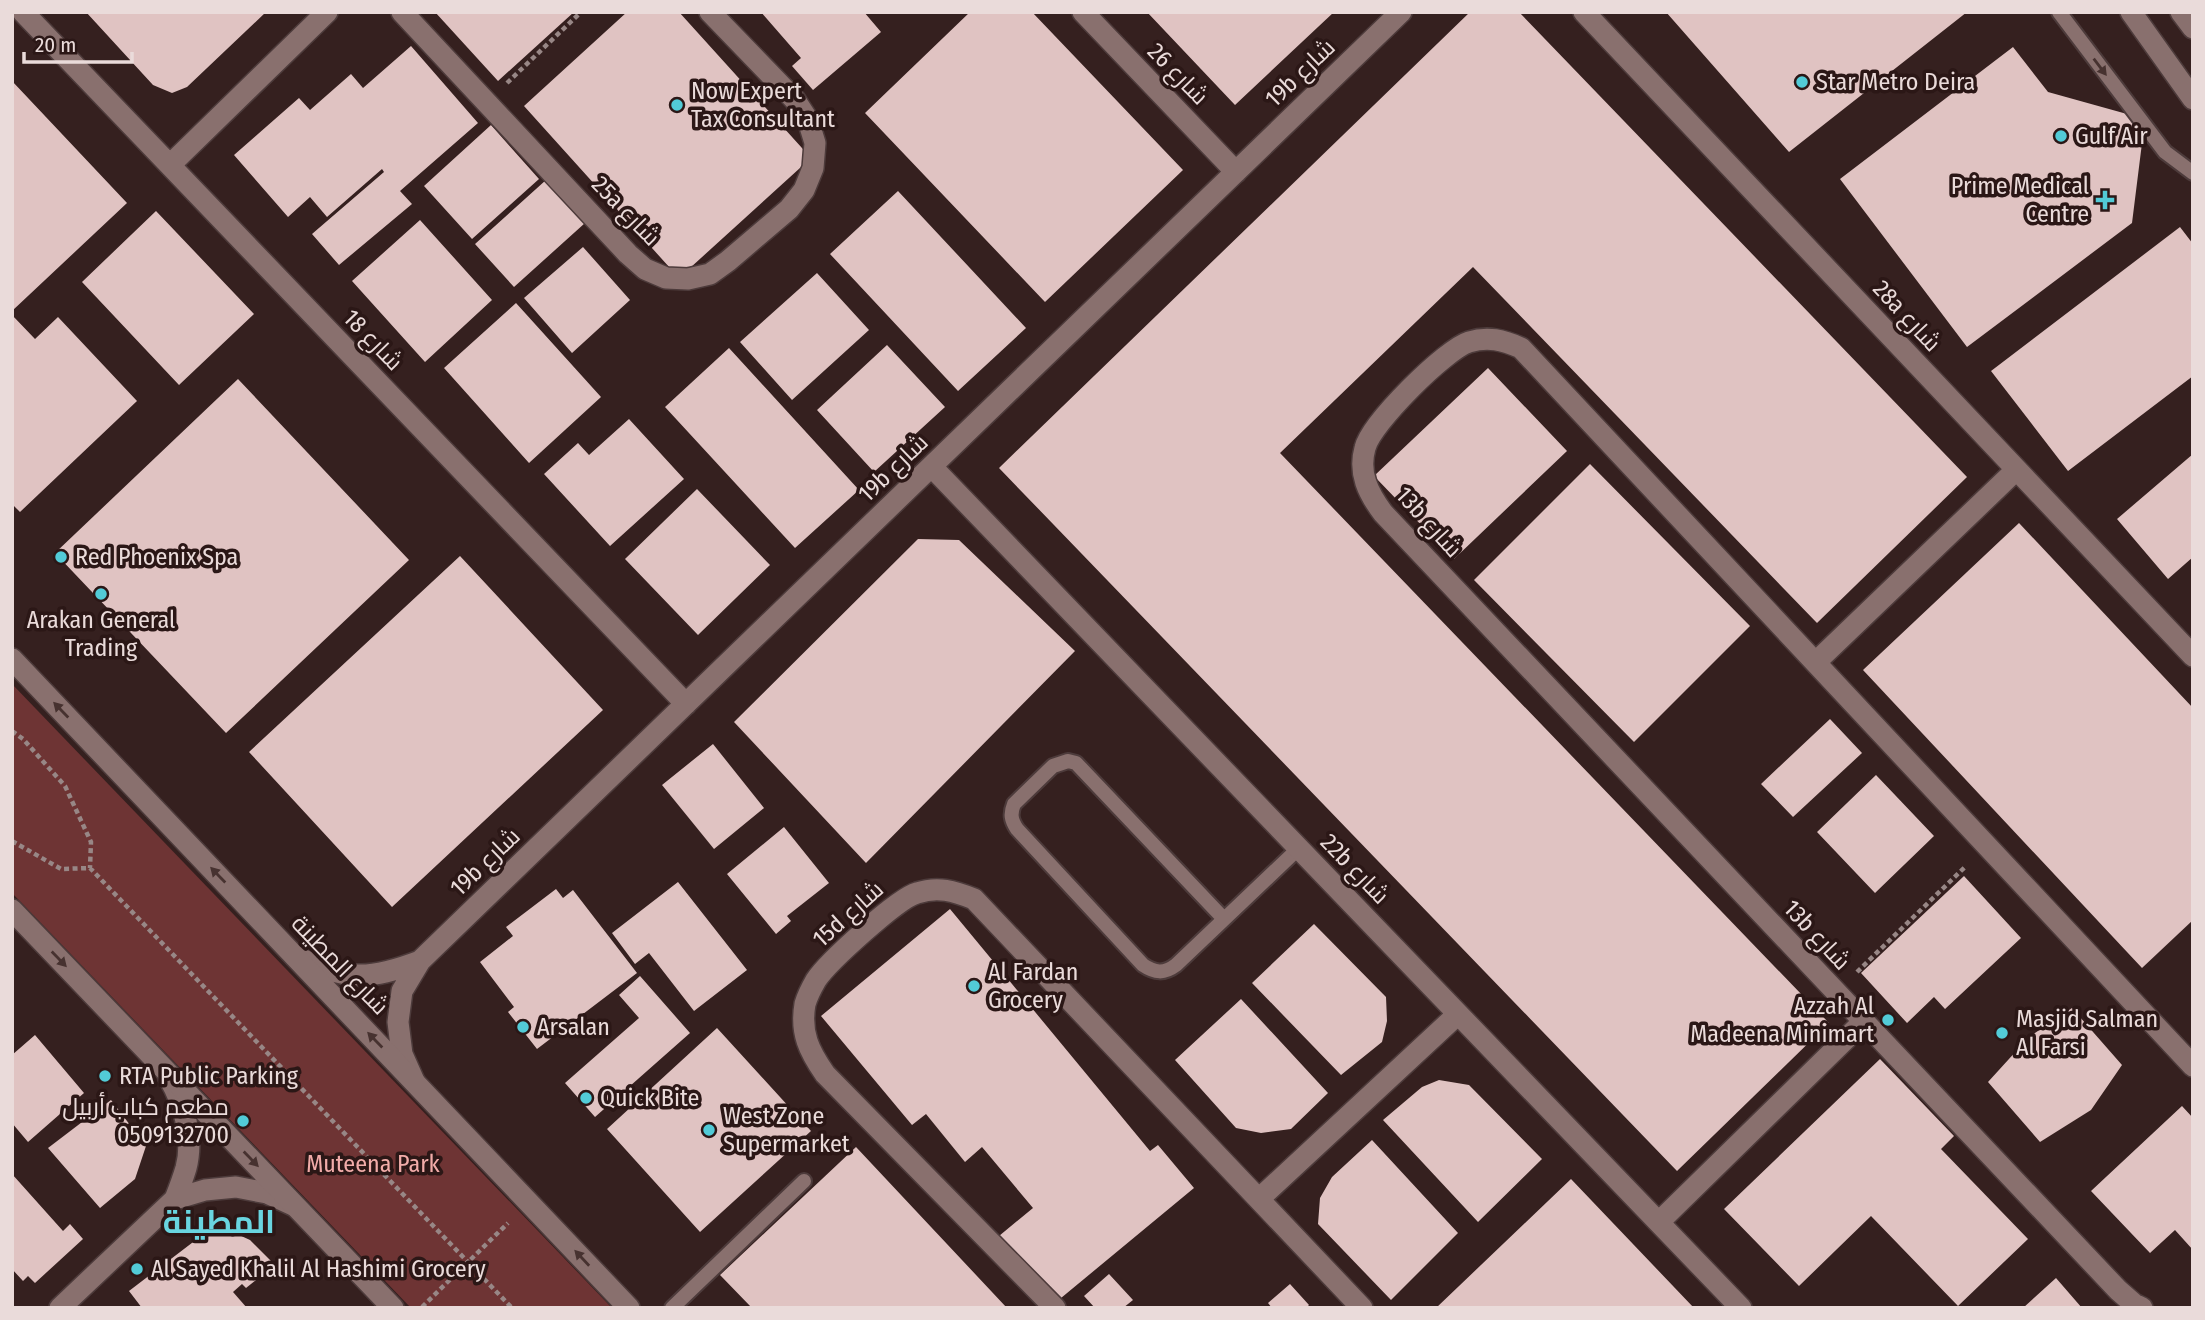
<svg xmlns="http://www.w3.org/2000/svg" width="2205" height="1320" font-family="'Fira Sans Condensed',Cairo,sans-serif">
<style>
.green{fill:#6e3434}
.building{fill:#e0c3c2}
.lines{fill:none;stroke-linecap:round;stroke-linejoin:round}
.lane-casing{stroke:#4d3b3b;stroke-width:18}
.street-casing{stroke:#4d3b3b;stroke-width:24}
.secondary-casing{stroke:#4d3b3b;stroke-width:24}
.path{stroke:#988786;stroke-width:4.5;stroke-dasharray:5 3.5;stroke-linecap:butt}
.lane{stroke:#89706e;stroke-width:14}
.street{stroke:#89706e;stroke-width:21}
.secondary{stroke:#89706e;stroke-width:21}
.oneway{fill:#473230}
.poi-dot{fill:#52cbd7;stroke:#2b1716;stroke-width:2.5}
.labels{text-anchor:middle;stroke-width:7;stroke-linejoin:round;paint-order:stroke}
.street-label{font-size:24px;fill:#eadbda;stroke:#2b1716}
.poi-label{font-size:24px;fill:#eadbda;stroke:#2b1716;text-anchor:start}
.park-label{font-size:24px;fill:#f2aca9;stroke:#2b1716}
.district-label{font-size:32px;font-weight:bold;fill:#69d5e0;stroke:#2b1716}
</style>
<rect width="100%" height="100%" fill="#35201f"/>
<path class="green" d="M12 684 612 1308H411L12 893Z"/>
<path class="building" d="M86 12H266L187 87 172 93 153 85Z
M435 12H574L498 81Z
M627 12H679L811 158 679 278 524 106Z
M761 12H864L881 32 813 90 792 66 801 58Z
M970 12H1032L1183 170 1045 302 865 113Z
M1147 12H1334L1235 105Z
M1470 12H1519L1967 477 1817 623 1473 267 1280 453 1829 1023 1677 1171 999 468Z
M1666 12H1967L1789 152Z
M411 46 478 123 400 191 412 204 339 265 312 234 384 172 382 169 327 217 310 197 288 217 234 155 299 98 310 110 351 74 363 88Z
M2013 47 2048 92 2127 114 2143 135 2132 223 1967 347 1840 179Z
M12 81 127 203 12 311Z
M491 125 539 179 472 239 424 186Z
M546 180 585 223 514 287 475 244Z
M898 191 1026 328 958 391 830 254Z
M156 211 254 314 179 385 82 282Z
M420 220 492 300 425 362 352 281Z
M2180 227 2193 244V376L2068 471 1991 371Z
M583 247 630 300 572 353 524 298Z
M817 273 869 330 792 400 740 342Z
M516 303 601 397 529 463 444 368Z
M12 315 35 339 58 317 137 401 20 512 12 504Z
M887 345 945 407 874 472 817 410Z
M729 348 859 490 795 548 665 407Z
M1488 368 1567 451 1454 559 1374 476Z
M238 379 409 560 226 733 55 553Z
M629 419 684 479 610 546 544 474 578 443 589 455Z
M2193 454V557L2168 579 2117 519Z
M1590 464 1750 626 1634 742 1474 580Z
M697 489 770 565 698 635 625 559Z
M2019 523 2193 708V920L2142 968 1863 670Z
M918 539 959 540 1075 651 866 863 734 722Z
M460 556 603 710 392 907 249 752Z
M1830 719 1862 753 1793 817 1761 784Z
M713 744 764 808 714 849 662 785Z
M1876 775 1934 836 1875 893 1817 832Z
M784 827 829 883 787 916 791 921 776 934 727 874Z
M1964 876 2021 938 1945 1009 1934 997 1907 1023 1861 973Z
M678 882 747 970 694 1011 649 953 635 964 612 933Z
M556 889 563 898 573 890 637 973 537 1049 508 1012 514 1007 480 962 513 936 506 927Z
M950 909 1150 1151 1158 1145 1194 1188 1055 1303 999 1236 1033 1208 982 1147 965 1162 926 1114 912 1125 821 1016Z
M1314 924 1386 997 1387 1021 1382 1042 1341 1075 1252 983Z
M640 976 690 1033 595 1117 565 1083 639 1018 619 995Z
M1241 999 1328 1093 1291 1129 1261 1133 1236 1128 1175 1060Z
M2072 1008 2122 1065 2091 1110 2040 1142 1988 1082 2029 1037Z
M717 1028 811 1131 700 1232 607 1129Z
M35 1035 84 1093 28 1142 12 1123V1055Z
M1880 1059 1954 1136 1941 1149 2028 1239 1958 1306 1871 1216 1799 1286 1724 1209Z
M1439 1080 1469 1085 1542 1159 1478 1222 1383 1120 1422 1087Z
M111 1100 146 1146 135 1179 100 1208 48 1148Z
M2182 1106 2193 1118V1250L2175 1230 2150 1253 2091 1191Z
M1372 1140 1458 1233 1391 1300 1318 1224 1320 1198 1332 1177Z
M856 1147 1007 1308H752L720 1275Z
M12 1174 63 1231 70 1224 83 1239 35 1283 28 1276 23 1281 12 1269Z
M1571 1179 1694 1308H1436Z
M226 1229 250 1240 275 1265 246 1288 242 1284 233 1292 247 1308H142L129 1291 201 1236Z
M1109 1274 1133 1300 1123 1308H1095L1084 1296Z
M2056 1278 2082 1308H2023Z
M1290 1284 1309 1305 1306 1308H1272L1268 1303Z"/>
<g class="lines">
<defs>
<path id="lane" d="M2059 12 2165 152 2193 173
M1224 919 1076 763 1068 761 1053 766 1014 804C1010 814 1011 820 1017 829L1143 965C1155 973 1164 974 1176 965L1299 848
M672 1308 804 1181"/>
<path id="street" d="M23 12 686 704
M402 12 628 254 645 269 666 278 688 279 710 274 728 261 789 209 804 190 813 168 815 143 808 120 795 100 710 12
M1083 12 1236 172
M1584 12 2193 656
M170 165 327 12
M932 467 1741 1308
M1816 662 2016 470
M295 956C346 980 368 981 420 961
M169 1078C184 1104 194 1138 186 1168 183 1178 179 1189 175 1199
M414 1081 402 1054 398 1022 402 991 420 961 1401 12
M1259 1199 1458 1014
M1659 1222 1863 1022
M60 1308 175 1199 205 1190 236 1187 267 1193 293 1205
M1055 1308 825 1074C809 1051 800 1033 805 1004 807 997 812 987 816 980 828 962 898 898 917 893 938 886 954 891 974 899L1362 1308
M2142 1308 2134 1304 2118 1290 1383 513C1368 493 1358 473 1365 448 1371 423 1446 349 1469 342 1488 336 1503 340 1521 348L2193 1066"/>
<path id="secondary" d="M2131 12 2193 99
M2181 12 2193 28
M12 659 629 1308
M12 910 393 1308"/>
</defs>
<use href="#lane" class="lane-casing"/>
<use href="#street" class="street-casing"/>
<use href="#secondary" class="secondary-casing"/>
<path class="path" d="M507 83 581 12
M12 731 23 739 65 786 91 842 90 868
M12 841 61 869 90 868 512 1308
M1857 972 1966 866
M422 1307 508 1223"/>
<use href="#lane" class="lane"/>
<use href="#street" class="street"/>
<use href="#secondary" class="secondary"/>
</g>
<defs><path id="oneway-solid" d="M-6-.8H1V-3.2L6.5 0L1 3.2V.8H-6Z" transform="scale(1.75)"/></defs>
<g class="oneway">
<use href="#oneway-solid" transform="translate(2100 67) rotate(53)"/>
<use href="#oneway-solid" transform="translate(61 710) rotate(-134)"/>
<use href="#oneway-solid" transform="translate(218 875) rotate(-134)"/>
<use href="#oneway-solid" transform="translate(59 959) rotate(46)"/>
<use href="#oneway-solid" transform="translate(375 1040) rotate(-134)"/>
<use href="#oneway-solid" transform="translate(251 1159) rotate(46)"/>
<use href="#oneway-solid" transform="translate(582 1258) rotate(-133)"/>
</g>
<g class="poi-dot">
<circle cx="1802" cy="82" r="7"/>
<circle cx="677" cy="105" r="7"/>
<circle cx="2061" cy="136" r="7"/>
<path d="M2101.5 189.5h7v7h7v7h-7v7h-7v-7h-7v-7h7z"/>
<circle cx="61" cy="557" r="7"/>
<circle cx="101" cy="594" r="7"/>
<circle cx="974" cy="986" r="7"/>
<circle cx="1888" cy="1020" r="7"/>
<circle cx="523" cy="1027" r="7"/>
<circle cx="2002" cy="1033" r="7"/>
<circle cx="105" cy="1076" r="7"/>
<circle cx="586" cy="1098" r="7"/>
<circle cx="243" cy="1121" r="7"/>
<circle cx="709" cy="1130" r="7"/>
<circle cx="137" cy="1269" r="7"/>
</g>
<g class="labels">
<g class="street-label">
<text transform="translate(1300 73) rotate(-44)" y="8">19b شارع</text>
<text transform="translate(1178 74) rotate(46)" y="8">شارع 26</text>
<text transform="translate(626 211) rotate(46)" y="8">25a شارع</text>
<text transform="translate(1907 316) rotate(47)" y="8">28a شارع</text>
<text transform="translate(373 340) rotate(46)" y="8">شارع 18</text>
<text transform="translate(893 468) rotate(-44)" y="8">19b شارع</text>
<text transform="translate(1429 522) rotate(48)" y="8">13b شارع</text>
<text transform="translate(485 862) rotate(-44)" y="8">19b شارع</text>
<text transform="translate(1355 869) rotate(46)" y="8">22b شارع</text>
<text transform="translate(848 914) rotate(-42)" y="8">15d شارع</text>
<text transform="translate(1817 935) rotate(47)" y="8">13b شارع</text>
<text transform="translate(340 965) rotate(46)" y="8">شارع المطينة</text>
</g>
<g class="poi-label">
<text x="1816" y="90">Star Metro Deira</text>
<text x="691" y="99">Now Expert<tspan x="691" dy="28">Tax Consultant</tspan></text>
<text x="2075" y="144">Gulf Air</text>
<text x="2089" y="194" text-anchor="end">Prime Medical<tspan x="2089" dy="28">Centre</tspan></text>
<text x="75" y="565">Red Phoenix Spa</text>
<text x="101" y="628" text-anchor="middle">Arakan General<tspan x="101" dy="28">Trading</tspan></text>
<text x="988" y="980">Al Fardan<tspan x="988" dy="28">Grocery</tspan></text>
<text x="1874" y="1014" text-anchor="end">Azzah Al<tspan x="1874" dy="28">Madeena Minimart</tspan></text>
<text x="2016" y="1027">Masjid Salman<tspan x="2016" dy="28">Al Farsi</tspan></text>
<text x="537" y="1035">Arsalan</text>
<text x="119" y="1084">RTA Public Parking</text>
<text x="600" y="1106">Quick Bite</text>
<text x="229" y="1115" text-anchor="end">مطعم كباب أربيل<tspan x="229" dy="28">0509132700</tspan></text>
<text x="723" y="1124">West Zone<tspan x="723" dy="28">Supermarket</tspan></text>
<text x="151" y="1277">Al Sayed Khalil Al Hashimi Grocery</text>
</g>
<g class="park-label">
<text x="373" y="1172">Muteena Park</text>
</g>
<g class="district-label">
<text x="219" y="1233">المطينة</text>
</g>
</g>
<rect width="2205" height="1320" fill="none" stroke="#eadbda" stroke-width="28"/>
<path d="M24 52v10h108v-10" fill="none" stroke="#eadbda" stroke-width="3.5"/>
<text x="35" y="52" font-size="21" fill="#eadbda" stroke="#2b1716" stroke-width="5" paint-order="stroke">20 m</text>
</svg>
